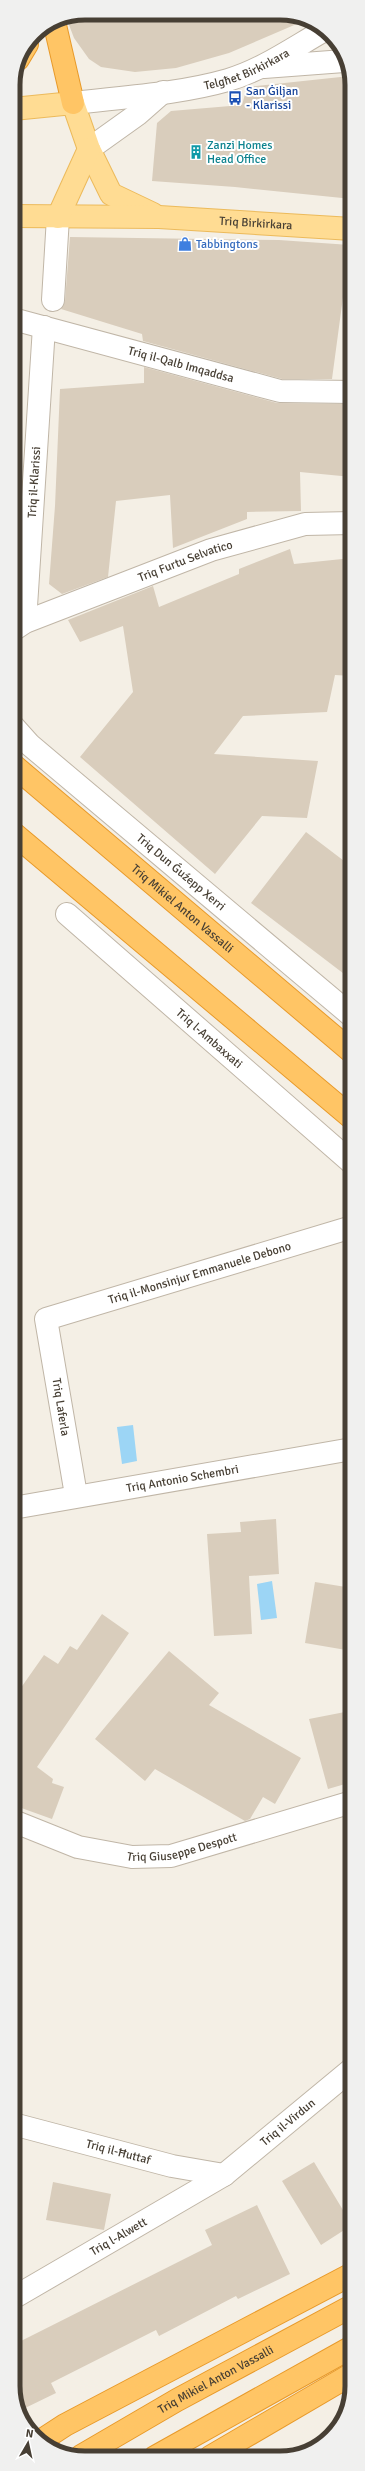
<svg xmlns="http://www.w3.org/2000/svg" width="365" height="2471" font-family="Signika,sans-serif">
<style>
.water{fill:#9cd5f5}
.building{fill:#d9cdbc}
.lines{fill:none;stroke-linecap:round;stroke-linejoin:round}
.minor-casing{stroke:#c0b6a7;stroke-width:24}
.major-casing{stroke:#ecba5b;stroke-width:24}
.highway-casing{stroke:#e89a2a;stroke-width:24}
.minor{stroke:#fff;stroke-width:22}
.major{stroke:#ffdc93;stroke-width:22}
.highway{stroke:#ffc565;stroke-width:22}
.labels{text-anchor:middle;stroke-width:4;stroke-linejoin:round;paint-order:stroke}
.street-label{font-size:12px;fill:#473f34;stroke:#fff}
.transit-label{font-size:12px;fill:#164399;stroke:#fff;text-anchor:start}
.culture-label{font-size:12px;fill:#0d838f;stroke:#fff;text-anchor:start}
.shop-label{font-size:12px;fill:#366cbe;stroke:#fff;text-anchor:start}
.rim{fill:none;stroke:#473f34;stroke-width:5}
</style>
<rect width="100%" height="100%" fill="#f4efe5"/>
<path class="water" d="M133 1425 137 1461 122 1464 117 1427Z
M272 1581 277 1618 261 1620 257 1584Z"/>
<path class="building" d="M85 13 298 15 306 20 229 53 176 68 135 72 101 67 89 59 74 38 66 17Z
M350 76 352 199 235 187 152 181 157 123 171 111 242 105 247 87Z
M70 237 279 240 350 245 332 379H282L143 341 142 334 61 309 65 301Z
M144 367 277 403 352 404V477L300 472 301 511 247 512V519L173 548 170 495 116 501 108 577 62 594 49 584 55 506 60 389 144 383Z
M290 549 294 564 352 558V676L335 675 327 712 243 716 214 754 318 761 307 818 262 816 215 874 80 757 133 692 123 626 80 642 68 620 153 586 159 607 239 574V569Z
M306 832 352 867V980L251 903Z
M276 1519 279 1574 249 1576 252 1634 214 1636 207 1534 241 1532 240 1522Z
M315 1582 352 1588V1651L305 1643Z
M102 1614 129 1633 37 1767 53 1779 52 1783 64 1787 52 1819 13 1805V1699L44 1655 58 1664 70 1646 77 1650Z
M169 1651 219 1693 209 1705 301 1758 275 1804 263 1797 250 1819 245 1821 155 1769 145 1781 95 1739Z
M350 1711 352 1782 328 1789 309 1719Z
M314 2162 352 2225 321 2245 282 2181Z
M53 2182 111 2194 104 2230 46 2220Z
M257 2205 290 2274 238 2299 236 2296 159 2336 156 2330 51 2383 56 2393 21 2410 13 2391V2345L212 2245 205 2230Z"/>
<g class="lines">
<defs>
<g id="minor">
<path d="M264 67 344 61"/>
<path id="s1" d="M73 103C124 97 179 94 228 80 262 70 293 48 323 31"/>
<path d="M89 149 138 114 163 92"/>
<path d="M53 300 58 217"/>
<path id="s2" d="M13 319 280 391 352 392"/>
<path id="s3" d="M25 622 44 327"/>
<path id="s4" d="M13 630 25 622 211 550 305 524 352 523"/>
<path id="s5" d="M13 726 30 745 352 1016"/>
<path id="s6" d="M67 914 352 1163"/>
<path id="s7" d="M76 1495 46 1319 352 1227"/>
<path id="s8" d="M13 1508 352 1449"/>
<path id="s9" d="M13 1821 78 1847 132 1857 171 1856 352 1802"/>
<path id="s10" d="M13 2124 172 2166 224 2175"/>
<path id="s11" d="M13 2298 224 2175 352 2069"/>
</g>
<g id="major">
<path d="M13 109 73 103 89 149 111 194 153 214"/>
<path id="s12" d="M13 216 159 217 352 229"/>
<path d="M58 217 89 149"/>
</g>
<g id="highway">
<path d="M54 21 73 103"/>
<path d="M18 59 27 44"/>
<path id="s13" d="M13 765 352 1052"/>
<path d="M13 833 352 1118"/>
<path d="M42 2440 65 2425 352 2274"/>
<path id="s14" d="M81 2456 177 2400 352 2306"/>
<path d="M155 2457 352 2347"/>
<path d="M210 2457 352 2374"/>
</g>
</defs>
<use href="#minor" class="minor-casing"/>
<use href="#major" class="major-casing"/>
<use href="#highway" class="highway-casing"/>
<use href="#minor" class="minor"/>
<use href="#major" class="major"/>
<use href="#highway" class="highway"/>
</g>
<defs>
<symbol id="bus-bare" viewBox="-9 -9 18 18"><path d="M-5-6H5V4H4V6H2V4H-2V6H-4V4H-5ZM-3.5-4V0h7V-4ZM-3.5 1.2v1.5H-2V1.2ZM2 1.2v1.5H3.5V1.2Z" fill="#1a4fb4" stroke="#fff" stroke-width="2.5" paint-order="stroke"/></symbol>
<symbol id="building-bare" viewBox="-9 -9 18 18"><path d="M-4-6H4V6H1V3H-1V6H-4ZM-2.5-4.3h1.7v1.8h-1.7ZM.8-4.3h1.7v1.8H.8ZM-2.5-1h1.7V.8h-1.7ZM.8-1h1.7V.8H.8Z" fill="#0f9aa8" stroke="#fff" stroke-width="2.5" paint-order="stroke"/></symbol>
<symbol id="shop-bare" viewBox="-9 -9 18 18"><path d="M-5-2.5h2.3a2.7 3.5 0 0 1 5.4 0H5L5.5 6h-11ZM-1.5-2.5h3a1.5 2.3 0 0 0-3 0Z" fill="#3f7fe0" stroke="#fff" stroke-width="2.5" paint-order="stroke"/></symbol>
</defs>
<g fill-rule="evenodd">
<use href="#bus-bare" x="225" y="88" width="20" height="20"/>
<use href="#building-bare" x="186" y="142" width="20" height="20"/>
<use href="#shop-bare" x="175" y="234" width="20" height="20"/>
</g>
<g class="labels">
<g class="street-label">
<text dy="4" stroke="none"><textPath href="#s1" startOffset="178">Telgħet Birkirkara</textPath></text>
<text dy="4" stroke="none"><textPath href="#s12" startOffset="243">Triq Birkirkara</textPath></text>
<text dy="4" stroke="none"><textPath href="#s2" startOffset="174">Triq il-Qalb Imqaddsa</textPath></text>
<text dy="4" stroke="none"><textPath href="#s3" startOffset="140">Triq il-Klarissi</textPath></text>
<text dy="4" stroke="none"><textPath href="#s4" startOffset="186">Triq Furtu Selvatico</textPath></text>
<text dy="4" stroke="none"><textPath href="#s5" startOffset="223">Triq Dun Ǵuźepp Xerri</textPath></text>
<text dy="4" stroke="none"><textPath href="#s13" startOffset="222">Triq Mikiel Anton Vassalli</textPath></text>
<text dy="4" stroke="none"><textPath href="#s6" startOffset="189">Triq l-Ambaxxati</textPath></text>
<text dy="4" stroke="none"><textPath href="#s7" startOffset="339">Triq il-Monsinjur Emmanuele Debono</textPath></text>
<text transform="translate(61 1407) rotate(81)" y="4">Triq Laferla</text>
<text dy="4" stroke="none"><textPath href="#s8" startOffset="172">Triq Antonio Schembri</textPath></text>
<text dy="4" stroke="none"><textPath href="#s9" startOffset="176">Triq Giuseppe Despott</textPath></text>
<text dy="4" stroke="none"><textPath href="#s11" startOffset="327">Triq il-Virdun</textPath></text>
<text dy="4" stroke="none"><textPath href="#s10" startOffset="109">Triq il-Ħuttaf</textPath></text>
<text dy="4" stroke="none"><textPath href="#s11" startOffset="122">Triq l-Alwett</textPath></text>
<text dy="4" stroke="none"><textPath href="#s14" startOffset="155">Triq Mikiel Anton Vassalli</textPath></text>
</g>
<g class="transit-label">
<text x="246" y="95">San Ġiljan<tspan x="246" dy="14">- Klarissi</tspan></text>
</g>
<g class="culture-label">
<text x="207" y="149">Zanzi Homes<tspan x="207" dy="14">Head Office</tspan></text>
</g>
<g class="shop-label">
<text x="196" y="248">Tabbingtons</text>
</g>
</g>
<path d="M0 0H365V2471H0ZM85 20H280A65 65 0 0 1 345 85V2386A65 65 0 0 1 280 2451H85A65 65 0 0 1 20 2386V85A65 65 0 0 1 85 20Z" fill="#f0f0ef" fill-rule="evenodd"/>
<path class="rim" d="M85 20H280A65 65 0 0 1 345 85V2386A65 65 0 0 1 280 2451H85A65 65 0 0 1 20 2386V85A65 65 0 0 1 85 20Z"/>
<g transform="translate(28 2443) rotate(9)" stroke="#ffffff" stroke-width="3" paint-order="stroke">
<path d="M0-3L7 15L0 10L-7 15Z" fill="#473f34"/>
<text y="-6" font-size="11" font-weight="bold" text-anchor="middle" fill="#473f34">N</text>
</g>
</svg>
